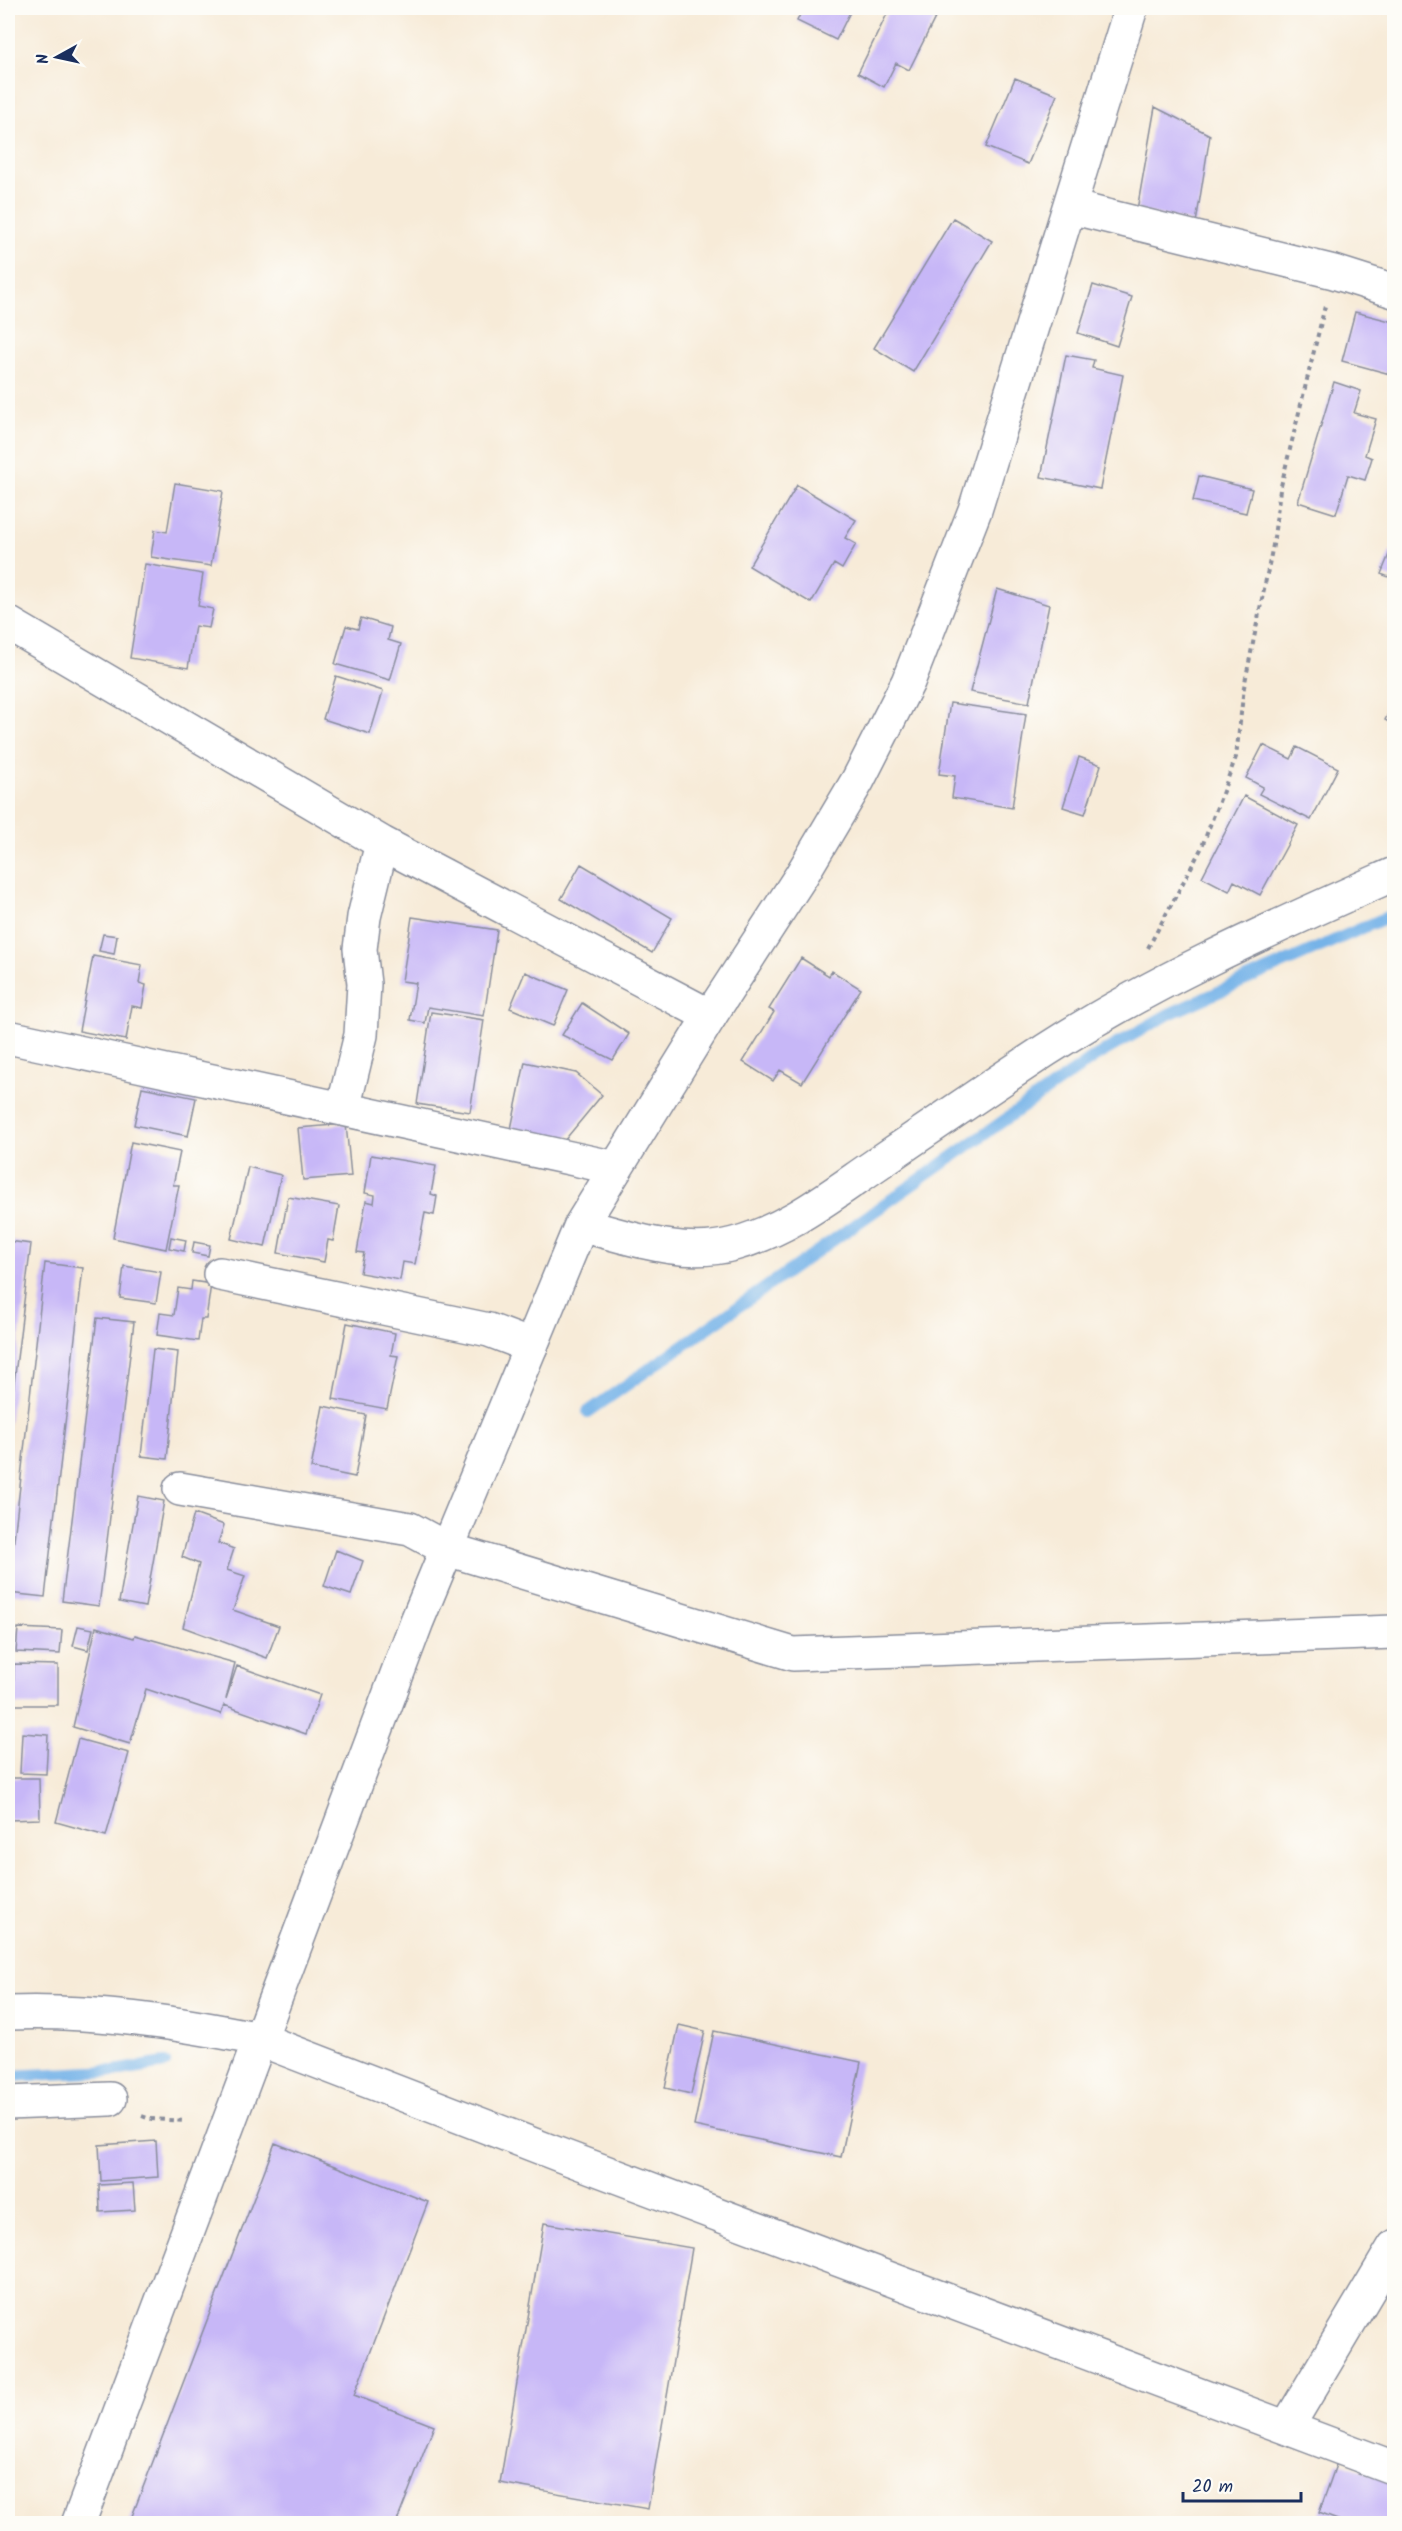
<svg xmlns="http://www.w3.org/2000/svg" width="1402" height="2531" font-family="Kalam,sans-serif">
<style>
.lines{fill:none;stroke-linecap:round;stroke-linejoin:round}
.stream{stroke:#76b3e8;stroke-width:12}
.building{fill:#c7b7f7}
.street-casing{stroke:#898d9b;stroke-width:36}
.secondary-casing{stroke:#898d9b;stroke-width:36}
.path{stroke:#898d9b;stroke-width:4;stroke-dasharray:4.5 4.5;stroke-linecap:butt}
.street{stroke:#fff;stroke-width:33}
.secondary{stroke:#fff;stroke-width:33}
</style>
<rect width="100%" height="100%" fill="#fdfcf7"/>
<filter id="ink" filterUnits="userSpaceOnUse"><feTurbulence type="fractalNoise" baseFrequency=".0167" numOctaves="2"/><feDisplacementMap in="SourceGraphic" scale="12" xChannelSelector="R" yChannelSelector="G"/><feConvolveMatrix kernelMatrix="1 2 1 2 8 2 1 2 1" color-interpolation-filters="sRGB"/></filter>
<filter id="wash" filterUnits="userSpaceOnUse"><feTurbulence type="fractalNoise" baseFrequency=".008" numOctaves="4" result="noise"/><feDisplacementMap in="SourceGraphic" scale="24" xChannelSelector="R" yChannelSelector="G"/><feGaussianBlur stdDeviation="1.35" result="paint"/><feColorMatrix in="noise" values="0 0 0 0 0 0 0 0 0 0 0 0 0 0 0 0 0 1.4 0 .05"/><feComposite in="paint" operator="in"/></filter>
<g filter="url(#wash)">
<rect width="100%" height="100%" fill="#f7ebd8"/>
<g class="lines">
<path class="stream" d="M588 1412 1096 1056 1169 1014 1394 914
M8 2076 114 2071 165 2063"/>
</g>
<g id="blocks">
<path class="building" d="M803 8H852L836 40 797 21Z
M890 8H924L937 14 909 70 896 63 884 87 858 73Z
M1015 78 1057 95 1028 164 986 147Z
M1155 107 1210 135 1196 223 1137 210Z
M953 218 992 241 913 372 874 348Z
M1093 285 1132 297 1117 346 1078 333Z
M1355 312 1394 322V357L1390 374 1342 361Z
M1066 355 1094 360 1092 368 1123 375 1100 489 1041 477Z
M1334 382 1361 391 1354 413 1376 419 1365 455 1372 458 1365 480 1348 475 1336 514 1298 502Z
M1199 476 1252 489 1246 513 1193 501Z
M175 483 223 491 211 566 151 557 155 530 167 532Z
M797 485 856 520 845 538 856 544 842 569 834 564 811 603 749 566Z
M1390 552 1394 554V579L1381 574Z
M145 564 203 574 198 606 213 609 209 628 195 626 188 668 130 658Z
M997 589 1049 605 1029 703 970 692Z
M361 618 391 627 388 640 401 644 390 680 335 664 346 626 358 629Z
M336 676 383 691 370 734 323 719Z
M1394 702V725L1385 720Z
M950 703 1026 714 1012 808 952 798 955 776 939 774Z
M1263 745 1291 759 1297 747 1338 768 1311 820 1259 794 1263 787 1246 778Z
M1079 757 1101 765 1085 814 1063 807Z
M1244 796 1298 825 1260 895 1234 881 1229 891 1202 877Z
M581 864 672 918 652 953 561 899Z
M412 917 497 930 484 1016 428 1007 425 1023 410 1020 416 983 402 981Z
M103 934 117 936 114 954 99 951Z
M93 956 142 965 139 983 146 985 142 1008 132 1006 126 1040 79 1031Z
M801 958 829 976 832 971 861 989 802 1083 780 1070 773 1081 743 1062 774 1012 769 1009Z
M525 972 568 990 553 1026 510 1008Z
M582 1003 629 1034 613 1060 562 1035Z
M431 1012 484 1020 470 1112 417 1104Z
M525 1062 576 1073 602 1095 564 1141 511 1129Z
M142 1087 196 1098 188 1136 134 1125Z
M346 1124 351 1176 303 1180 298 1128Z
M131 1142 180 1152 173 1185H179L166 1249 113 1238Z
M371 1155 436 1166 431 1194 437 1196 434 1215 425 1213 415 1264 403 1262 400 1280 360 1273 364 1253 357 1252 366 1201 374 1203 375 1195 365 1193Z
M248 1167 281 1175 265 1247 231 1239Z
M288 1197 339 1206 333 1241 328 1240 324 1262 278 1253Z
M171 1237 186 1240 184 1251 169 1248Z
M8 1241 31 1244 9 1424H8Z
M194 1242 210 1245 208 1256 192 1253Z
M45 1263 83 1268 45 1597 8 1593Z
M124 1266 161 1272 156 1303 120 1298Z
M192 1281 211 1284 206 1319H201L198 1341 157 1335 160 1313 174 1315 178 1288 191 1290Z
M97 1318 134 1322 99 1606 62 1601Z
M347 1323 395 1333 391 1355 398 1356 387 1409 333 1399Z
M153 1349 178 1352 167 1459 141 1456Z
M323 1406 366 1415 355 1477 311 1468Z
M138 1496 164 1501 145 1607 119 1602Z
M194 1514 224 1525 218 1543 234 1549 227 1570 245 1576 233 1610 279 1626 267 1658 183 1627 199 1564 182 1557Z
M336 1550 363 1561 351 1595 324 1586Z
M78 1626 93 1629 88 1650 73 1646Z
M96 1627 134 1638 135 1635 235 1663 226 1699 237 1666 320 1695 306 1734 224 1705 221 1714 146 1689 130 1744 73 1727Z
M18 1628 62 1630 60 1654 16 1652Z
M14 1664 58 1665V1705H13Z
M22 1733 48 1735 46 1774 20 1773Z
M78 1739 129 1753 106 1836 56 1822Z
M8 1778H39L40 1819 8 1820Z
M679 2025 705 2031 691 2094 665 2088Z
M714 2031 861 2062 841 2157 694 2126Z
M156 2141 158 2177 101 2181 99 2145Z
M275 2143 428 2202 354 2395 434 2426 396 2524H129Z
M133 2183 135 2210 100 2212 99 2185Z
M544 2223 692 2248 648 2509 500 2483Z
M1337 2462 1394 2482V2524H1348L1319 2513Z"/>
</g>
</g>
<g filter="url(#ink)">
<use href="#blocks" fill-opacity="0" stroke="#898d9b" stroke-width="1.5"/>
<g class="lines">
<defs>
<path id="street" d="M1070 207 1334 272 1394 291
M8 623 382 843 710 1016
M8 1037 616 1168
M343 1109 361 1035 364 984 360 949 364 917 382 843
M220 1274 489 1330 531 1346
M180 1489 410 1529 447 1549 793 1654 1394 1632
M259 2039 565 2157 1394 2468
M8 2103 110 2099
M1287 2427 1394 2247"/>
<path id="secondary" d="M581 1225C631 1238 683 1258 734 1244 787 1230 830 1196 874 1166 931 1127 988 1088 1046 1050 1156 979 1275 927 1394 874
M8 2013C93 2010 175 2022 259 2039
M78 2524 417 1621 581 1225 710 1016 801 876 858 780 908 682 975 510 1131 8"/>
</defs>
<use href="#street" class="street-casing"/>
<use href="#secondary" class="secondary-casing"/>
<path class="path" d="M1148 948 1201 849 1236 757 1244 687 1273 545 1280 490 1325 306
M142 2116 150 2119 186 2121"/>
<use href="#street" class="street"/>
<use href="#secondary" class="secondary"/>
</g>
</g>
<rect width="1402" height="2531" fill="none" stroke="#fdfcf7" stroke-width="30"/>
<g transform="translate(57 57) rotate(262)" stroke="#fdfcf7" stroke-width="4.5" paint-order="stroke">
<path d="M0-4.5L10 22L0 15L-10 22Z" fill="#1b2f5e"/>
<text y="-9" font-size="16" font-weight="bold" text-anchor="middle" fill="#1b2f5e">N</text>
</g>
<path d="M1183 2492v9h118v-9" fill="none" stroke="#1b2f5e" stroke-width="3"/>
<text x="1192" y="2492" font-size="18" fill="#1b2f5e" stroke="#fdfcf7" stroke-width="4.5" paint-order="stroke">20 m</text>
</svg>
